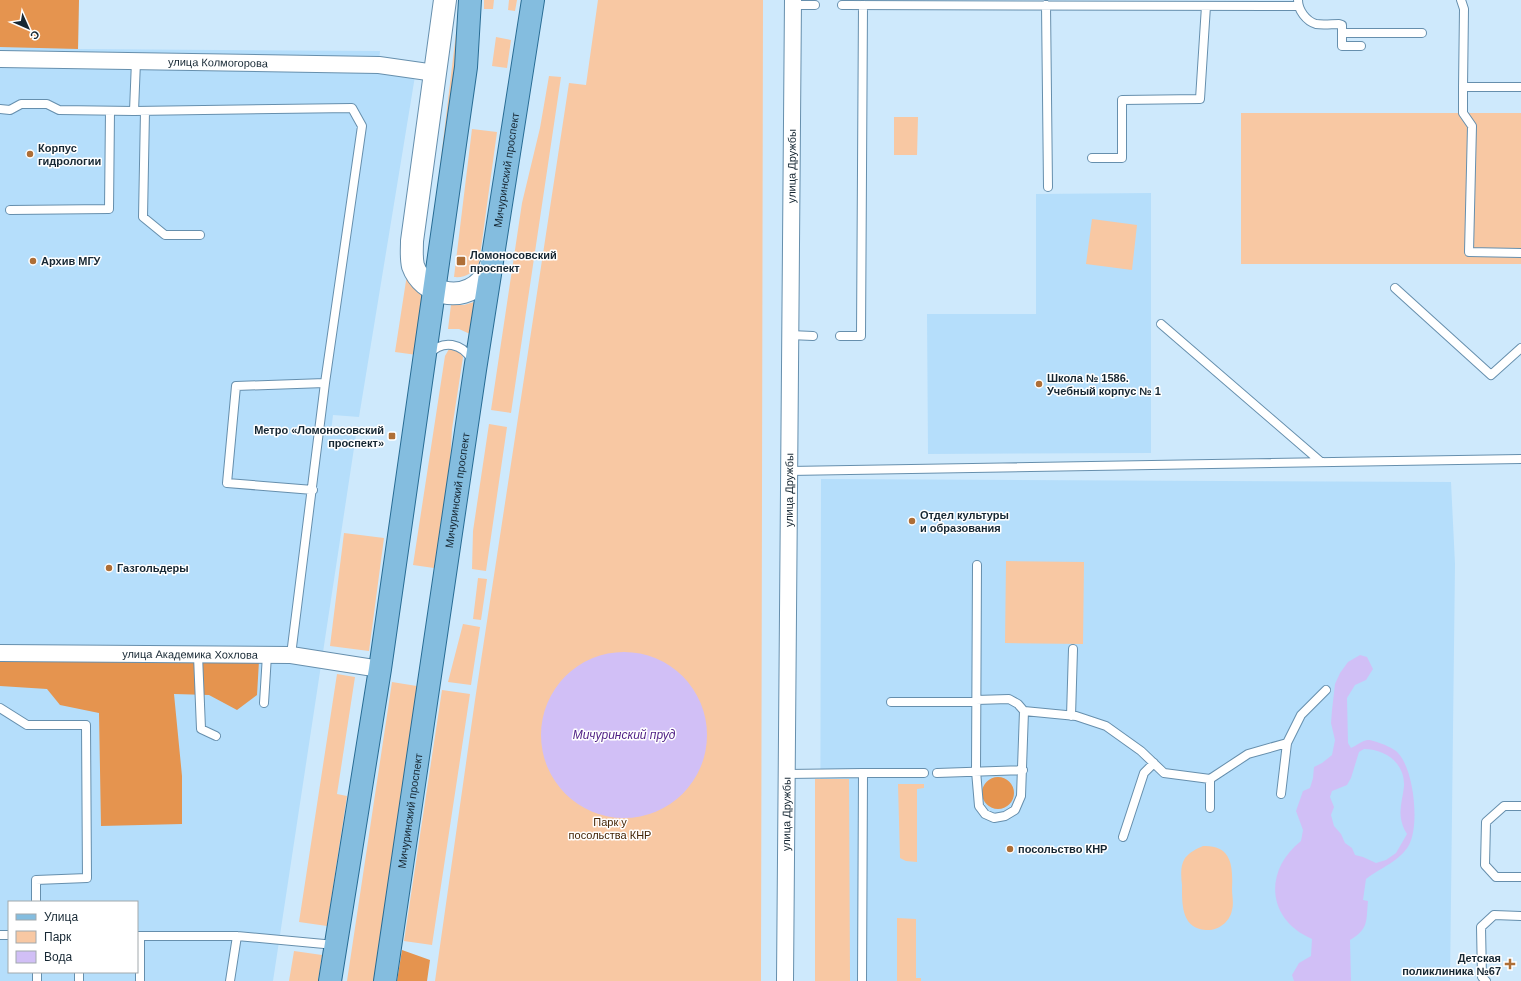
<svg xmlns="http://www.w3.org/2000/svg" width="1521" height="981" font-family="Helvetica,sans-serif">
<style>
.built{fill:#b5defb;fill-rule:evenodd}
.green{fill:#f8c8a3}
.forest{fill:#e5944f}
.water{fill:#d1bff6;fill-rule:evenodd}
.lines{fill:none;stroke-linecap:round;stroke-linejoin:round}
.service-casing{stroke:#668fad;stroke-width:10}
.minor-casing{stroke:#668fad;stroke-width:18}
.secondary-casing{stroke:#668fad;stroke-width:24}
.primary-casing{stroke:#286c94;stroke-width:24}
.service{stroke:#fff;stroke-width:8}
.minor{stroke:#fff;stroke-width:16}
.secondary{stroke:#fff;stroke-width:22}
.primary{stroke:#84bddf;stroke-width:22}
.poi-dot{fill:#ae6e36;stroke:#fff;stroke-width:1.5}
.labels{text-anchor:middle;stroke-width:3;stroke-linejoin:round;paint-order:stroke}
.street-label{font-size:11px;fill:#162733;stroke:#fff}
.poi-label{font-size:11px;font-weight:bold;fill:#162733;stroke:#fff;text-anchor:start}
.park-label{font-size:11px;fill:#432405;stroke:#fff}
.water-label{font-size:12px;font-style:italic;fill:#4e1e84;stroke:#fff}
</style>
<rect width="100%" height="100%" fill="#cee9fc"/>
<path class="built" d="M0 0H79L78 49 380 51 378 73 415 76 359 417 333 415 331 432 356 435 273 981H0ZM9 902H137V972H9Z
M1151 193V453L928 454 927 314H1036V194Z
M821 479 1451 482 1455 564 1450 981H820Z"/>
<path class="green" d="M460 0H465L431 242Z
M484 0H494L493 9H484Z
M509 0H517L515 11 508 10Z
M598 0H763L761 981H435L475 700 569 83 586 85Z
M496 37 511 40 507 68 492 66Z
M549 76 561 77 511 413 491 410 522 203 540 128Z
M1241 113H1521V264H1241Z
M894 117H918L917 155H894Z
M472 129 497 132 479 263C473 273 466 278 454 277Z
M1092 219 1137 225 1132 270 1086 264Z
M408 268 425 300 417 355 395 352Z
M474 302 470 334 459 329H448L451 305H464Z
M449 349H458L463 357 452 429 447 521 441 569 413 565 445 356Z
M489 424 507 427 486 571 472 569 473 531Z
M344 533 384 538 369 651 330 646Z
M1006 561 1084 562 1083 644 1005 643Z
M478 578 487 579 481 620 473 619Z
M463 624 480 627 471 685 448 682Z
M337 674 355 677 337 794 347 796 327 926 299 922Z
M392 682 423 687 379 981H347Z
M442 690 470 694 432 945 404 941Z
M815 779H849L850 981H815Z
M898 784H924V788L917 789V862L906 861 900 858Z
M1203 846C1232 845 1233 866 1232 889 1232 896 1234 903 1232 910 1230 922 1218 931 1206 930 1181 929 1182 903 1182 885 1181 876 1180 866 1185 858 1190 852 1196 849 1203 846Z
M897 918 916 919V978H921V981H897Z
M294 951 322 955 318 981H289Z"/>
<path class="forest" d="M0 0H79L78 49 0 47Z
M0 661H259L257 695 237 710 209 695 174 694 182 776V824L101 826 99 713 60 705 47 689 0 686Z
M982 793a16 16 0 1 1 32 0a16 16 0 1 1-32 0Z
M402 950 430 960 427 981H397Z"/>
<path class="water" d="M541 735a83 83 0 1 1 166 0a83 83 0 1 1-166 0Z
M1360 655 1367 657 1373 669 1366 680 1355 685 1347 698 1348 743 1351 748C1356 746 1363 740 1368 740 1374 740 1391 747 1396 751 1414 766 1420 825 1409 845 1400 861 1380 868 1366 879L1363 900 1368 901C1366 921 1369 929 1350 940L1351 981H1294L1292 975 1299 963 1311 956 1312 939C1267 920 1263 871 1301 841L1303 830 1296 811 1303 791 1310 788 1313 778 1314 767 1322 763 1332 755 1335 740 1331 723 1332 710 1335 684 1340 673 1348 662ZM1364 749C1385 749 1405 763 1404 786 1403 798 1398 810 1402 823 1403 827 1405 831 1407 834L1396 853 1386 860 1376 863 1363 857 1355 855 1352 848 1345 843 1341 834 1334 826 1331 815 1334 807 1330 797 1332 791 1347 785 1351 778 1359 752Z"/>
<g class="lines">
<defs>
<path id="service" d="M1298 0C1298 10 1306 21 1316 24 1323 25 1332 24 1339 24L1342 25V46H1361
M1461 0 1464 9 1463 87H1521
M793 5H815
M842 5 1298 6
M1046 5 1048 187
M1342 33H1422
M1463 87V113L1472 126 1469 252 1521 253
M0 109 10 110 21 104H47L59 110 134 111 352 108 362 126 325 383 291 655
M134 111 136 61
M145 111 143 217 165 235H200
M1092 158H1122V100L1200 99 1206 6
M10 210 109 209 110 111
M1395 288 1491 375 1521 348
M1161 324 1321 462
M790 335 813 336
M840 336H861L863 5
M429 354C443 339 462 343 472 360
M789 471 1521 459
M313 490 227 483 236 386 325 383
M198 655 201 729 216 736
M976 700 1009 699 1018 704 1024 711 1021 796 1015 810 1005 816 994 818 985 814 979 806 976 771 977 565
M891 702H976
M264 703 267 655
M0 708 27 725H86L87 878 36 880V902
M1024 711 1076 716 1106 726 1141 751 1164 773 1210 779V808
M1071 716 1073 649
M863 773H924
M937 773 1023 770
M787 774 863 773 862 981
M1210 779 1248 754 1287 743
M1281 794 1287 743 1301 715 1326 690
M1521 806H1504L1486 822 1485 865 1496 877H1521
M1123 837 1144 773 1154 763
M0 935H9
M137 936H237L335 945
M140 936V981
M37 972V981
M79 972V981
M230 981 237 936
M1486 981 1482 977 1481 927 1494 915 1521 916"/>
<g id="minor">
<path id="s1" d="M0 59 379 65 435 73"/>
<path id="s2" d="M0 653 291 655 380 669"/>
<path id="s3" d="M785 981 793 0"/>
</g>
<path id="secondary" d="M445 0 412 241C412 250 411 258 413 266 423 294 461 303 482 281 486 277 489 271 491 265"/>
<g id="primary">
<path d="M330 981 380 669 466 67 470 0"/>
<path id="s4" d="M385 981 475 370 533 0"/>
</g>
</defs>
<use href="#service" class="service-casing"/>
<use href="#minor" class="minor-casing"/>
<use href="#secondary" class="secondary-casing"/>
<use href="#primary" class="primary-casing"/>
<use href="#service" class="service"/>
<use href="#minor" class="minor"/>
<use href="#secondary" class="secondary"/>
<use href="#primary" class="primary"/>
</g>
<g class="poi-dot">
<circle cx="30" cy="154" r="4"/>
<circle cx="33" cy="261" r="4"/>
<rect x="456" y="256" width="10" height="10" rx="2"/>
<circle cx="1039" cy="384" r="4"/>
<rect x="388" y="432" width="8" height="8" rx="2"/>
<circle cx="912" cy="521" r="4"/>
<circle cx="109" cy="568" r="4"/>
<circle cx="1010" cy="849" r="4"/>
<path d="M1508 958h4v4h4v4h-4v4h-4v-4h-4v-4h4z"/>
</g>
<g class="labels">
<g class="street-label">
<text dy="4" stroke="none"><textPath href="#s1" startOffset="218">улица Колмогорова</textPath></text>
<text dy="4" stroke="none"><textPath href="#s3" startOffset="815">улица Дружбы</textPath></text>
<text dy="4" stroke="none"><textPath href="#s4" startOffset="820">Мичуринский проспект</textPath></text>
<text dy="4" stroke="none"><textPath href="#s4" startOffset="496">Мичуринский проспект</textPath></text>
<text dy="4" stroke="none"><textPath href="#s3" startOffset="491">улица Дружбы</textPath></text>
<text dy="4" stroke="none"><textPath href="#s2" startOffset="190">улица Академика Хохлова</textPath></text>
<text dy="4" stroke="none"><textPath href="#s4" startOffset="172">Мичуринский проспект</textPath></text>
<text dy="4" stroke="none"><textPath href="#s3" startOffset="167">улица Дружбы</textPath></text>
</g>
<g class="poi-label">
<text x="38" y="152">Корпус<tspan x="38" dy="13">гидрологии</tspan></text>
<text x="470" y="259">Ломоносовский<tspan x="470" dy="13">проспект</tspan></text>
<text x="41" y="265">Архив МГУ</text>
<text x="1047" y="382">Школа № 1586.<tspan x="1047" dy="13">Учебный корпус № 1</tspan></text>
<text x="384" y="434" text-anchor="end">Метро «Ломоносовский<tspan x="384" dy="13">проспект»</tspan></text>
<text x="920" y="519">Отдел культуры<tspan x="920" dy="13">и образования</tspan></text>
<text x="117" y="572">Газгольдеры</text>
<text x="1018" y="853">посольство КНР</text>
<text x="1501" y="962" text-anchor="end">Детская<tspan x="1501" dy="13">поликлиника №67</tspan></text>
</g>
<g class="park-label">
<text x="610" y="826">Парк у<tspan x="610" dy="13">посольства КНР</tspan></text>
</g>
<g class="water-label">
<text x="624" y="739">Мичуринский пруд</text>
</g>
</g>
<rect x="8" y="901" width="130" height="72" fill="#ffffff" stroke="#a2a9ad"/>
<rect x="16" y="914" width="20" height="6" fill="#84bddf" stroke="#a2a9ad"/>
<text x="44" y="921" font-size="12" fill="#162733">Улица</text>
<rect x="16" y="931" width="20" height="12" fill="#f8c8a3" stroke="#a2a9ad"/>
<text x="44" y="941" font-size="12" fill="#162733">Парк</text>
<rect x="16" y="951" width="20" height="12" fill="#d1bff6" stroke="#a2a9ad"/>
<text x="44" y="961" font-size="12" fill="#162733">Вода</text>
<g transform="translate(28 28) rotate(135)" stroke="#ffffff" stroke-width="3" paint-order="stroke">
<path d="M0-3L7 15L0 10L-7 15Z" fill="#162733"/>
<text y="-6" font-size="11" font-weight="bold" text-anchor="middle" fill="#162733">С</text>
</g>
</svg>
